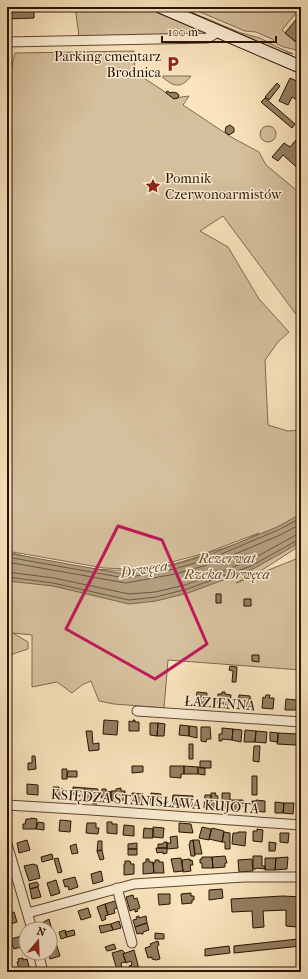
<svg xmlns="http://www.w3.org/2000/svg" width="308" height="979" font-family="'IM FELL French Canon',serif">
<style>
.green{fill:#d6c19e;stroke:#7e6a50}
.water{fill:#b29d7e;stroke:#7a654c}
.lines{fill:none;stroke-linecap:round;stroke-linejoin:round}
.shore{stroke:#6c5840;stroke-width:1}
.building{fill:#958063;stroke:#271201}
.minor-casing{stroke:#5c4730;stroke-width:11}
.secondary-casing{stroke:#271201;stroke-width:14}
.minor{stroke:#fceed5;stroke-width:9}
.secondary{stroke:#fceed5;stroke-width:12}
.marked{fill:none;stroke:#c2185b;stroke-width:3;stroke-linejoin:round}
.labels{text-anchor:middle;stroke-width:3;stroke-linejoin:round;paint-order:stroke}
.poi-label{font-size:14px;fill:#271201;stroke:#fceed5;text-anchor:end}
.park-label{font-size:14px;font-style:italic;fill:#644f38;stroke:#fceed5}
.street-label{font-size:14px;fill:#271201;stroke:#fceed5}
.water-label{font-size:15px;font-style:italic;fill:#665139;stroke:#fceed5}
</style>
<rect width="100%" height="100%" fill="#fae5be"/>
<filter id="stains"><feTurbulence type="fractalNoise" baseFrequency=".005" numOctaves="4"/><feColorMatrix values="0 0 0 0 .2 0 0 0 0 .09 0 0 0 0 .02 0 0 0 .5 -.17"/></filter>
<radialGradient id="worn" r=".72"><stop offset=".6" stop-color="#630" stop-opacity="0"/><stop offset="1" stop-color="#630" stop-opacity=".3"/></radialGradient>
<path class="green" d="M75 7H144L198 29 199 32 197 34 79 36Z
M175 7H179L241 33 260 38 277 47 293 54 280 52Z
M188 7H301L282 30 295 42 301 44V51L284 47 277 44 272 39 256 32 245 31Z
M134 51 135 72 174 98 189 96 183 105 231 137 259 152 266 165 301 194V321L223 216 200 231 228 247 259 299 289 332 278 342 265 360 268 425 288 431 301 430V545L259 572 236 583 301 557V670L168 660 164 708 114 704 99 701 91 681 82 685 72 693 57 682 32 687V635L13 633 28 642V649L7 656V552C47 561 89 572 131 570 158 570 186 561 211 552 228 547 244 542 259 533L206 553 168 563 131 569 104 568 7 551V77L9 78 15 53Z
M161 76H191C180 90 173 86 161 76Z
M260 134a8 8 0 1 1 16 0a8 8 0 1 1-16 0Z"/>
<path class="water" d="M301 514V542L253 569 188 593 156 601 129 604 53 586 7 581V553L124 574 173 565 211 554 277 527Z"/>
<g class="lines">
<path class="shore" d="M7 557 125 578 174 569 212 558 278 530 301 518
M7 562 126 583 175 574 214 563 280 535 301 524
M7 572 54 578 129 594 155 592 185 585 249 561 296 535 301 534
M7 577 53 583 129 600 156 597 187 589 251 566 298 540 301 539"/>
</g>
<path class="building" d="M7 7H34V18L7 19Z
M299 16 301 18V34L295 41 285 33Z
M290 78 301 83V103L299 102V101L292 97 288 105 279 101Z
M277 83 280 86 269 100 265 97Z
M167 91 171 93 172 92 177 93 179 95 178 98 174 99 166 93Z
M265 98 295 124 292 128 261 102Z
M230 125 234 128V132L229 135 225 132 226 127Z
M301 134V171L283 155 278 161 272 157 284 143 290 147Z
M216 594H221V603H216Z
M244 599H251V606H244Z
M252 655H259V662L252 661Z
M230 666 237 667 236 682H232L233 671 229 670Z
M197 692 207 693 206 705 196 703Z
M222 692H225V694L231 695 230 705 218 704V694H222Z
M239 695 250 696V699H252V702H250V707L238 706Z
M266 695H270L269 698H274L273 709 262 708 263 697 265 698Z
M286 699 297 700 296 710H285Z
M104 720 118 721 117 735 103 734Z
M133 720H135V722H139V731H129V721L133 722Z
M150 723H158L157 736 150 735Z
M158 723 165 724 164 736H157Z
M180 725 189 726V736L179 735Z
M189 726 197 727V738L189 736Z
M201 727H210L211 739H207L206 742 201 741Z
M222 728 233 729 232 740 222 739V741H219V734H222Z
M233 729 242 730 241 742 232 740Z
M245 730 256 731 255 742H244Z
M86 731H92L93 744 99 743V750L89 751Z
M256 731 267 732 266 743 255 742Z
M270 732 278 733V742L270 741Z
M278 733 297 734 296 745 277 744Z
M189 744H193V759H189Z
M254 746H260L259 762 253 761Z
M32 756H35L36 769 28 770V763H32Z
M200 761H211V768H200Z
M132 766H143V772L132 773Z
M170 766H184V774H181V778L170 777Z
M184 766 198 767V774H184Z
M198 767 205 768V775L198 774Z
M62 769H67V779H62Z
M68 771H77V777H67Z
M252 776H257V795H252Z
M27 784 38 785V795L27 794Z
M53 787H59V789H63V798L52 797Z
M73 787 85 788 84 800 76 799V794H73Z
M298 787H301V803H298Z
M85 788 98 789 97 804H93V800H84Z
M121 788V791H125V800L111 801V791H116V789Z
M102 789H106V791L111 792V802L101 801Z
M132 793 143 794V804L131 803Z
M151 793 161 794 160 805H150Z
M211 793H216L215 795 218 796 217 809H211Z
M222 793H230V810L222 809Z
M173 795 193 796 192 806 172 805Z
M205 795H211V809L204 808Z
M230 800H243V806H240V810H230Z
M256 800 265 801V812L252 811V801H256Z
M275 802 284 803 283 813H275Z
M284 803H294L293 814 283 813Z
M31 818 37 819 36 829H23V824H25L26 819H31Z
M60 820 71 821 70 832 59 831Z
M38 822 44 823V830L36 829Z
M107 822H112V824H117V834L107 833Z
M87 823H96V828H99L98 834 86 833Z
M179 823 191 824 193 833 179 832Z
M124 825 134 826V836L123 835Z
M153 827 164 828 163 838 153 837Z
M202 827 211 829 209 840 199 838Z
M144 828 153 829V838H143Z
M212 828 224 831 222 842 209 839Z
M257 829 263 830 262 842 253 841V831H257Z
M224 832 230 833V849H225V842H222Z
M238 832H246L245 846 232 844 233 833H238Z
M280 833H289L288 843 280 842Z
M177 836 178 848 167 849V843H171L170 837Z
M27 840 30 850 19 853 17 843Z
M193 840 195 856H191L189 844H190V841Z
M193 840H199L202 854H195Z
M98 841H102V850L97 851Z
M164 842H167V848H158V844H163Z
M269 842 276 843 275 851H269Z
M137 843V849H128V844Z
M76 844 78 853 72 854 70 846Z
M156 848H167V853L163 854V852L157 853Z
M128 849H137V855H128Z
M102 850 104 859 100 860 97 851Z
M52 854 53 859 42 862 41 857Z
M225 856 227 863H225V867L213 868 212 857Z
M253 856H262V866H265V869L256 868V869H253Z
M202 857H212L213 868H202V863H200V859H202Z
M288 857 287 869 275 870 276 858Z
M58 858 62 872 58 873 54 859Z
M181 858 183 871 174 872 171 859Z
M265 858H276L275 870H265Z
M146 859H149V862H153L154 873 143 874V863L146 862Z
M190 859V861L192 860 193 865H190L191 871 183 872 182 860Z
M252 859 253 871 239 872 238 860Z
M155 860H159V862H163L164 873H154L153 863H155Z
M125 861H130L131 864H134V874L124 875V864H125Z
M34 864 35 865H37L40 878 29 881 24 866Z
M101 871 103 881 93 884 91 874Z
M75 877 78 887 69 890 68 886 65 887 63 880Z
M56 880 60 893 51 896 47 883Z
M37 882 39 886 30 889 29 884Z
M38 887 41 897 32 899 30 889Z
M222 889 223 898 209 900V890Z
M191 893V896H194V900H192V903L182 904 181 894Z
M158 894H170V904L159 905Z
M133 895 134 899 137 898 140 908 137 909 138 911 135 912V909L130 911 126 897Z
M283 896 301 897V911H297V927L286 926V910L263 911 264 927 253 928 252 911 232 912 231 899Z
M115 901 117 908 114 909 115 913 108 915 105 904Z
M105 904 108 915 105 916 106 919 102 921 97 907Z
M88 908 91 917 81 920 78 911Z
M14 912 17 922 7 925V914Z
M139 916V918L146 916 147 923 135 927 133 920 137 919 136 917Z
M49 919 52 930 50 931V929H41L40 924Z
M119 921 121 928 113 930 111 924Z
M147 923 149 930 143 932V934H141V933L137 934 135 927Z
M111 924 113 930 101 933 99 926Z
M65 930 67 937 61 939 59 932Z
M74 930 75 935 67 937 65 932Z
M155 933 164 934V939H155Z
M21 936 24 946 14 949 12 944 11 945V939Z
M298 939H301V946L234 953V946Z
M158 941 159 945 157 946 160 959 156 960 152 959V957L148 958 145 948 151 946 150 944Z
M56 943 60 956 50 959 48 953H50V945Z
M114 944 116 949 107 951 105 947Z
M229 946 230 953 205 956V949Z
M122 950 125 953 123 954 126 962 121 963 122 969 117 970 112 953Z
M134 950 139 969 130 971 129 966 132 965 131 961 126 963 123 954Z
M23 958V960L27 959 30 970 20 972 17 962 19 961 18 959Z"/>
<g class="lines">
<defs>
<path id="minor" d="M7 42 207 38 213 35 216 31
M137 711 301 722
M7 805 91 810 301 825
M7 844 32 929
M117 888 132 943
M28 913 134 884 244 877H301
M38 953 43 972"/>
<path id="secondary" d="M161 7 301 67"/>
</defs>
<use href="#minor" class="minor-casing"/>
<use href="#secondary" class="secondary-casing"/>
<use href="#minor" class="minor"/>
<use href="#secondary" class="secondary"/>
</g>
<path class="marked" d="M118 526 162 540 207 644 155 679 66 629Z"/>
<defs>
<symbol id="parking-bare" viewBox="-9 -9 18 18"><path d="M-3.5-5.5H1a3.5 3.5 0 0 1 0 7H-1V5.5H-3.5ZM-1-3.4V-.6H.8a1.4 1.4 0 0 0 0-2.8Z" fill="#8f2418" stroke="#fceed5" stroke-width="2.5" paint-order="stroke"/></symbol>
<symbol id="sight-bare" viewBox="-9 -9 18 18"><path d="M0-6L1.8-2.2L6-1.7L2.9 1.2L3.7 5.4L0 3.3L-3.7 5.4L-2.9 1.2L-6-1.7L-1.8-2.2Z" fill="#8f2418" stroke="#fceed5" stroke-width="2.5" paint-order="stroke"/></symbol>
</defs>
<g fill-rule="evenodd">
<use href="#parking-bare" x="162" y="53" width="22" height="22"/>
<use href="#sight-bare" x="142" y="175" width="22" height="22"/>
</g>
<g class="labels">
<g class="poi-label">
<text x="161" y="61">Parking cmentarz<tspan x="161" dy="16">Brodnica</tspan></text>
<text x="165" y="183" text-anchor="start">Pomnik<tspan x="165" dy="16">Czerwonoarmistów</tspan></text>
</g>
<g class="park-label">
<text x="227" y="563">Rezerwat<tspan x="227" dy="16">Rzeka Drwęca</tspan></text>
</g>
<g class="street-label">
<text transform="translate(220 703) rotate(4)" y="5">ŁAZIENNA</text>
<text transform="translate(155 801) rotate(4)" y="5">KSIĘDZA STANISŁAWA KUJOTA</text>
</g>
<g class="water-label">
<text transform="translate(144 569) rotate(-9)" y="5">Drwęca</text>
</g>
</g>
<rect width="308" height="979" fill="none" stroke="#fae5be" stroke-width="24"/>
<rect x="8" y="8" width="292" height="963" fill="none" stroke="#271201" stroke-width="2"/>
<rect x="12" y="12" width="284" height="955" fill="none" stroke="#271201"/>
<g transform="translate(38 941) rotate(19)"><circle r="19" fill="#fceed5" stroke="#a79680"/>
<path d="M0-3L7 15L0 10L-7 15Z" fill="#8f2418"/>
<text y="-6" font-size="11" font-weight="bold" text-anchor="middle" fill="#271201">N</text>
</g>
<path d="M162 36v6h114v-6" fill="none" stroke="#271201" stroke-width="2"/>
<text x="168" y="36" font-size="12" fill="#271201" stroke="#fceed5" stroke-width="3" paint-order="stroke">100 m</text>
<rect width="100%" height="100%" filter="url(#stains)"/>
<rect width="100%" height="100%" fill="url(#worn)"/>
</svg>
